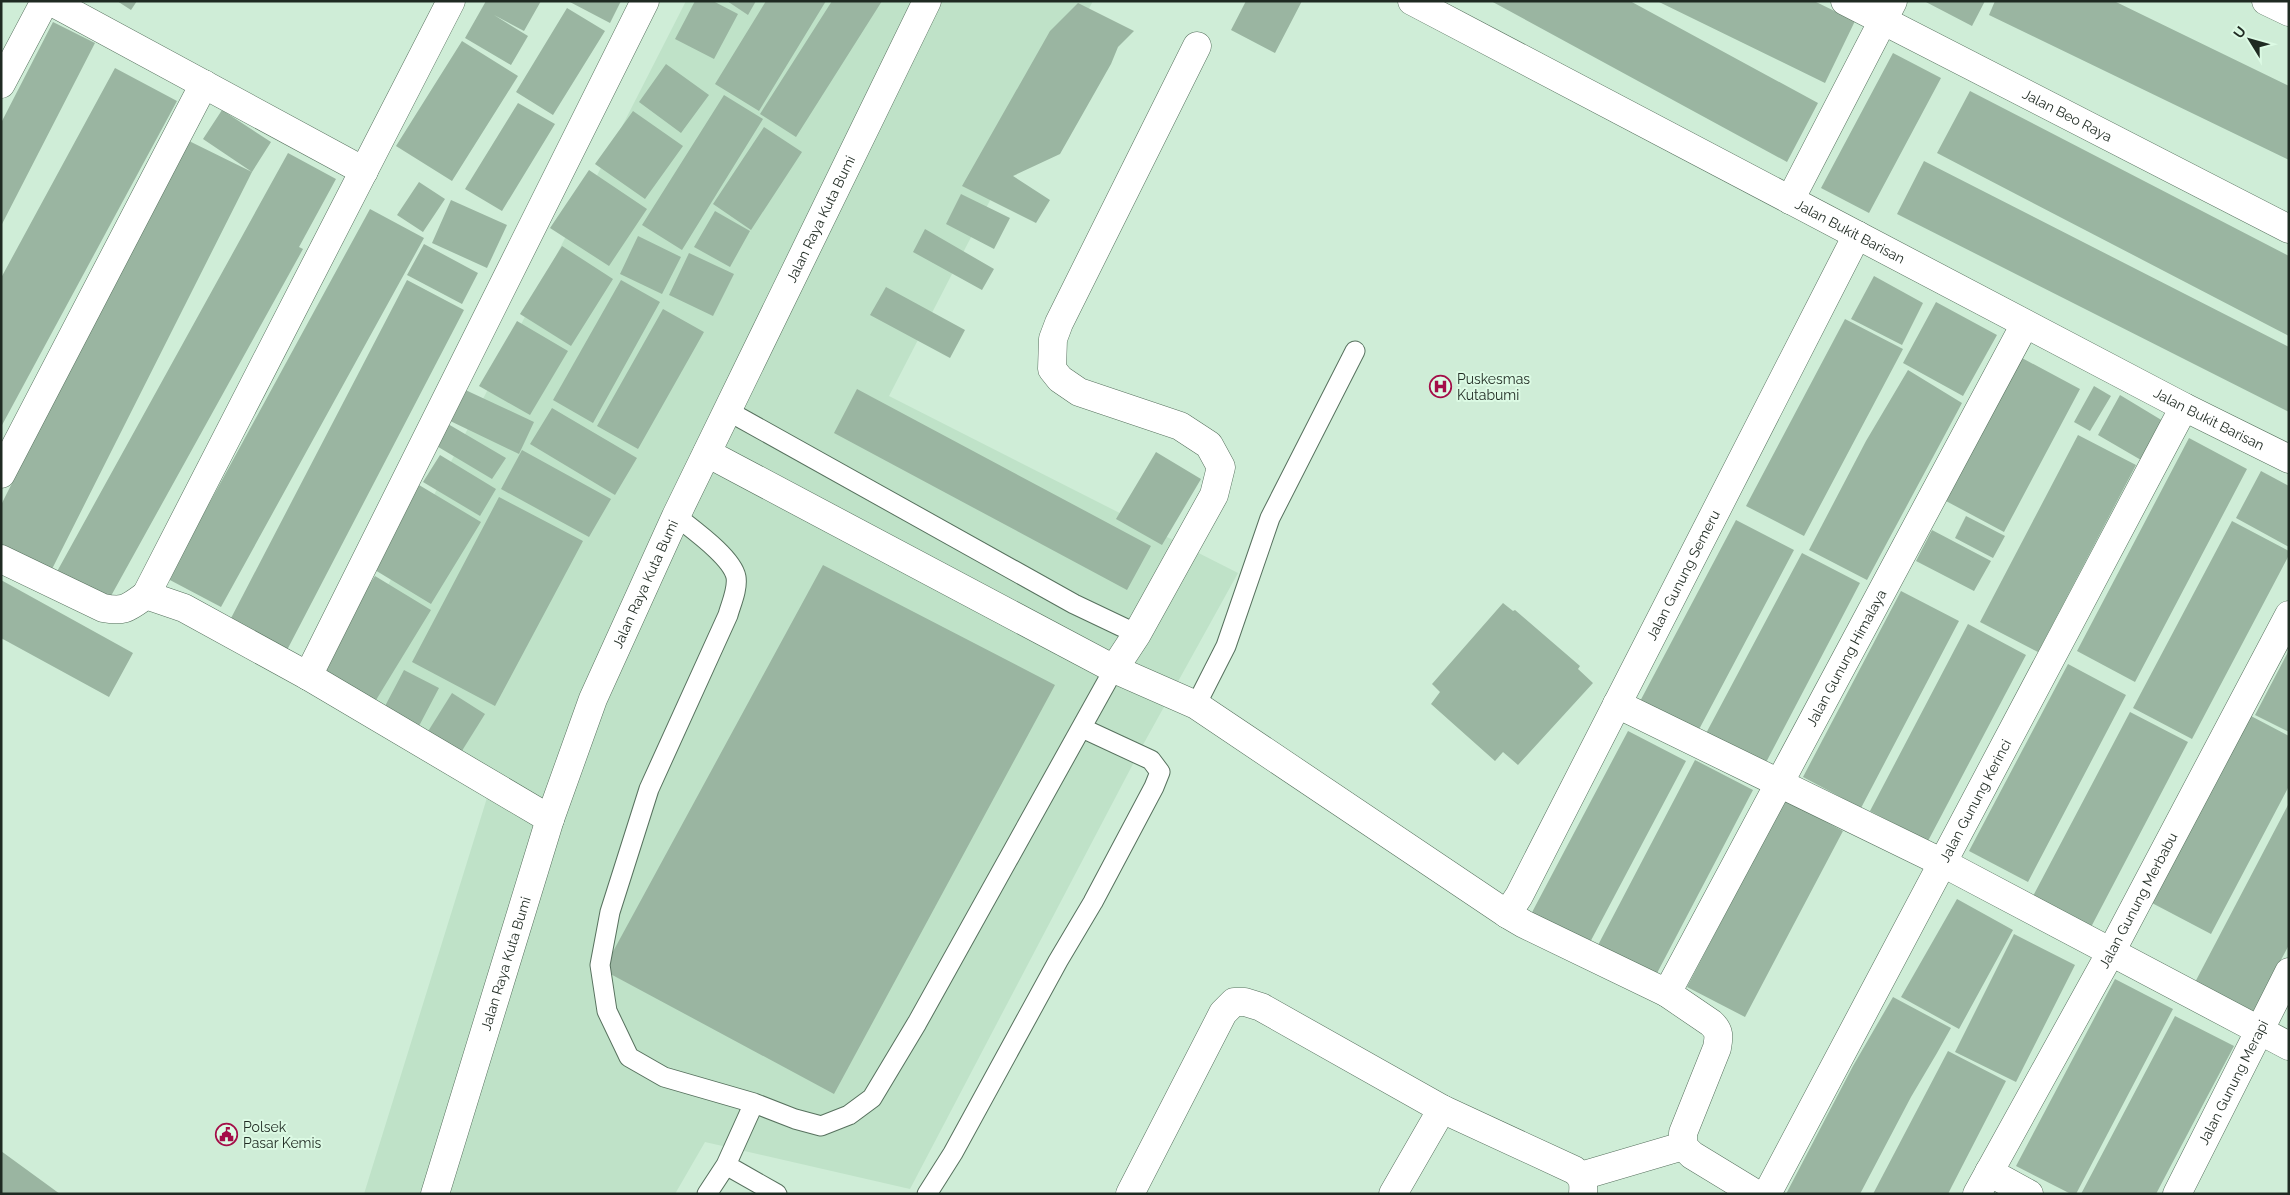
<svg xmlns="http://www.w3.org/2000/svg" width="2290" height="1195" font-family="Raleway,sans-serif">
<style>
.built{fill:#bfe2c8}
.building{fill:#9ab5a1}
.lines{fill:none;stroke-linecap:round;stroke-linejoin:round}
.service-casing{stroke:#57715e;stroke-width:21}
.minor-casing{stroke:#57715e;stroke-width:29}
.tertiary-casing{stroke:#57715e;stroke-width:29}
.service{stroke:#fff;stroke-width:19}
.minor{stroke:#fff;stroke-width:28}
.tertiary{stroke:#fff;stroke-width:28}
.labels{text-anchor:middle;stroke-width:4;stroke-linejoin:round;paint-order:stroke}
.street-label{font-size:14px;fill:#1f2a22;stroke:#dcfae4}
.poi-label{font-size:14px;fill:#1f2a22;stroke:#dcfae4;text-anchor:start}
</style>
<rect width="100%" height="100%" fill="#cfedd7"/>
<path class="built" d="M686 1H1093L889 396 1238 573 1144 743 910 1189 705 1142 675 1194H364L491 785 334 691Z"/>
<path class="building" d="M117 1H137L131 10Z
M486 1H541L524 31 494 15 528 36 511 65 465 38Z
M568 1H621L610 23Z
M695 1H713L738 14 714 59 675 39Z
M727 1H756L748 15Z
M766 1H826L759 111 715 84Z
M832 1H882L796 137 760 114Z
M1246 1H1302L1275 53 1231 30Z
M1491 1H1630L1818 103 1787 162Z
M1657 1H1814L1855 21 1825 83Z
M1924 1H1985L1972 26Z
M1995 1H2114L2289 86V160L1989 15Z
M1078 3 1134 31 1118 47 1111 64 1060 154 1013 176 1050 200 1036 223 962 186 1050 31Z
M567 8 605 31 553 115 516 92Z
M53 22 95 43 1 226V123Z
M462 41 518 76 452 181 396 146Z
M1893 53 1941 78 1869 213 1821 188Z
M666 64 709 95 681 133 639 102Z
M115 68 177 101 1 427V278Z
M1970 91 2289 256V336L1937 153Z
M724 95 763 119 682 250 642 225Z
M518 103 555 124 502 211 465 189Z
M222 110 271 142 252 172 203 139Z
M633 111 683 146 645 199 595 164Z
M764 127 802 152 751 230 713 204Z
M185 139 252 172 48 577 1 554V505Z
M288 153 336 179 299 247 303 249 106 605 54 577Z
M1924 161 2289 347V412L1897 214Z
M589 170 647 209 609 266 550 228Z
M419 182 445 199 423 232 397 215Z
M961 194 1010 218 994 249 946 224Z
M451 200 507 225 487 268 432 243Z
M370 209 424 238 221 607 168 579Z
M715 211 750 231 730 267 694 247Z
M925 229 994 269 982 290 913 252Z
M638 236 681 257 662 294 620 274Z
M424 244 478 273 462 304 407 275Z
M562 246 613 279 571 346 520 314Z
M689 253 734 274 713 316 669 295Z
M1874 276 1923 303 1902 345 1851 319Z
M407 280 464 310 286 652 229 622Z
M621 280 660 302 593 423 553 400Z
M886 287 965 330 950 358 870 315Z
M1936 302 1997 335 1963 396 1903 363Z
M663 309 704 332 638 449 597 426Z
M1845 319 1903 349 1804 536 1746 506Z
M517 321 568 351 530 415 479 386Z
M2022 358 2080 389 2004 532 1946 501Z
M1908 370 1962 403 1867 580 1809 550 1866 441Z
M2094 386 2111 396 2090 431 2074 422Z
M459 387 534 422 519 454 444 418Z
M857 389 1151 546 1127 590 834 433Z
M2120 395 2163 421 2141 460 2098 435Z
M552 408 637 458 615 495 530 444Z
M448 424 506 458 492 479 435 445Z
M2078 435 2136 465 2038 652 1980 622Z
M2189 438 2247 469 2135 682 2077 651Z
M522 450 611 499 589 537 501 489Z
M1156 452 1201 479 1162 545 1116 519Z
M440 455 496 489 480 516 423 482Z
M2261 471 2289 486V547L2236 518Z
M419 485 481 522 431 604 370 567Z
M499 497 583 541 495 706 412 662Z
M1966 516 2005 536 1993 558 1955 538Z
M1736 520 1794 550 1695 737 1637 707Z
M2232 521 2289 551V555L2192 739 2133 708Z
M1932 530 1991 561 1974 591 1916 561Z
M1802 553 1860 583 1762 770 1703 739Z
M823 565 1055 685 834 1094 603 970Z
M375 576 431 610 373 705 316 670Z
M1 580 133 653 109 697 1 638Z
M1901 591 1959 621 1861 808 1803 777Z
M1503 603 1513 611 1515 610 1580 666 1578 669 1593 683 1518 765 1503 752 1495 761 1431 704 1440 692 1432 684Z
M1968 624 2026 655 1928 841 1870 811Z
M2289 650V732L2255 715Z
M2068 664 2126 695 2028 882 1969 851Z
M404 670 439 688 419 726 384 708Z
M452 693 485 714 460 754 427 733Z
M2130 712 2188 742 2090 929 2032 898Z
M2251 716 2289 736V786L2211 934 2152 903Z
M1628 731 1686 761 1587 948 1529 918Z
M1695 760 1753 790 1655 977 1597 947Z
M1785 800 1843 831 1745 1017 1687 987Z
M2289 803V945L2250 1018 2192 988Z
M1957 899 2013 930 1959 1029 1901 997Z
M2014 934 2075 965 2016 1082 1955 1052Z
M2115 979 2173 1009 2076 1194H2071L2016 1166Z
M1893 997 1951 1028 1937 1053 1911 1097 1860 1194H1786L1853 1066Z
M2175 1016 2234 1046 2207 1097 2156 1194H2081Z
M1948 1051 2006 1081 1952 1186 1948 1194H1873Z
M1 1151 60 1194H1Z"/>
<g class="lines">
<defs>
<path id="service" d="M728 411 1074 604 1137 634
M676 516C692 529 732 557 736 577 738 589 731 604 728 615L649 789 610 912 600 965 607 1011 629 1057 664 1077 754 1103
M1196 705 1226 646 1270 518 1355 351
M726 1165 777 1194
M707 1194 726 1165 754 1103 795 1119 821 1126 849 1115 872 1098 917 1023 1114 669
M927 1194 953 1153 1058 961 1093 902 1154 787 1160 772 1151 760 1082 728"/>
<g id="minor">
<path d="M50 1 364 171"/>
<path id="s1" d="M1412 1 2184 407 2289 459"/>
<path id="s2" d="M1845 1 2289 229"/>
<path d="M2266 1 2289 12"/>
<path d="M1 84 45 1"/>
<path d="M1790 200 1893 1"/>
<path d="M707 453 1114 669 1196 705 1507 914 1524 924 1667 993 1711 1023C1720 1031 1719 1037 1717 1048L1683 1133V1146L1692 1155 1756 1194"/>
<path d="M1 474 204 84"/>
<path d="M1 559 103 608C125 612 128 608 146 595L184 608 308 676 550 819"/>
<path d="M146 595 451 1"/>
<path d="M1114 669 1137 634 1214 495 1221 467 1209 445 1180 426 1079 392 1060 379 1052 369 1053 339 1059 323 1197 46"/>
<path d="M308 676 645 1"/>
<path d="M1617 704 1943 863 2289 1046"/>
<path id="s3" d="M1507 914 1519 896 1857 235"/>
<path id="s4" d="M1667 993 2025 324"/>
<path d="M1989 1172 2029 1194"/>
<path d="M1581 1176 1683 1146"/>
<path d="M1130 1194 1223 1013 1234 1002H1245L1261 1007 1442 1109 1574 1170C1583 1177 1584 1182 1583 1194"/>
<path d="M1393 1194 1442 1109"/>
<path id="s5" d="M1767 1194 2184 407"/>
<path id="s6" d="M1977 1194 2112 950 2289 615"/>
<path id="s7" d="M2177 1194 2289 972"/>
</g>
<g id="tertiary">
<path id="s8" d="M435 1194 550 819 593 699 676 516 927 1"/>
</g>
</defs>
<use href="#service" class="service-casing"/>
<use href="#minor" class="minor-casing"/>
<use href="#tertiary" class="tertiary-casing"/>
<use href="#service" class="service"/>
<use href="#minor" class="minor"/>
<use href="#tertiary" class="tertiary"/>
</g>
<defs>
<symbol id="hospital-ring" viewBox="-11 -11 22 22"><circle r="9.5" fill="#dcfae4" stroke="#a40d48" stroke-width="1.5"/><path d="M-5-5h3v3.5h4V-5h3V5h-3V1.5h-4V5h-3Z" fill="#a40d48"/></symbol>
<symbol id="civic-ring" viewBox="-11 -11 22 22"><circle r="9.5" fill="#dcfae4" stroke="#a40d48" stroke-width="1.5"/><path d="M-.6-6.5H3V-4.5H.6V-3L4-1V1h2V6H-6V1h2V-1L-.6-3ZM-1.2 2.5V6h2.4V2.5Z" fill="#a40d48"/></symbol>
</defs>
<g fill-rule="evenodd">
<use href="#hospital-ring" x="1428" y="374" width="25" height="25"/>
<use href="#civic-ring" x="214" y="1122" width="25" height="25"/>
</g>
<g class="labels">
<g class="street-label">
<text dy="5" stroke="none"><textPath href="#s2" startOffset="250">Jalan Beo Raya</textPath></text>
<text dy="5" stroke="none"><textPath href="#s8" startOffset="1051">Jalan Raya Kuta Bumi</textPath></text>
<text dy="5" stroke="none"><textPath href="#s1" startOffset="495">Jalan Bukit Barisan</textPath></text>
<text dy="5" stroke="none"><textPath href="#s1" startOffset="900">Jalan Bukit Barisan</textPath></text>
<text dy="5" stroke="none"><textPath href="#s3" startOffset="382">Jalan Gunung Semeru</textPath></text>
<text dy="5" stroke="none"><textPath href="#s8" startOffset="646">Jalan Raya Kuta Bumi</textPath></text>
<text dy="5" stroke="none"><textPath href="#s4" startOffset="380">Jalan Gunung Himalaya</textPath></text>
<text dy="5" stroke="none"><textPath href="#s5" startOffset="445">Jalan Gunung Kerinci</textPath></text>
<text dy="5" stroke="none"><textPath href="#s6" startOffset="335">Jalan Gunung Merbabu</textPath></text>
<text dy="5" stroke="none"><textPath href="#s8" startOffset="241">Jalan Raya Kuta Bumi</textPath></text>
<text dy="5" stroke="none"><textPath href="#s7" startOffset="125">Jalan Gunung Merapi</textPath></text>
</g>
<g class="poi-label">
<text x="1457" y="384">Puskesmas<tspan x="1457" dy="16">Kutabumi</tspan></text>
<text x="243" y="1132">Polsek<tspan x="243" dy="16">Pasar Kemis</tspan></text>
</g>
</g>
<rect width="2290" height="1195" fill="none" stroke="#1f2a22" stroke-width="5"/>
<g transform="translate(2250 40) rotate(307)" stroke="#dcfae4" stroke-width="4" paint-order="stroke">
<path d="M0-4L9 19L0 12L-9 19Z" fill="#1f2a22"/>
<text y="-8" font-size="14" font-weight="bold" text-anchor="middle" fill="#1f2a22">U</text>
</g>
</svg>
